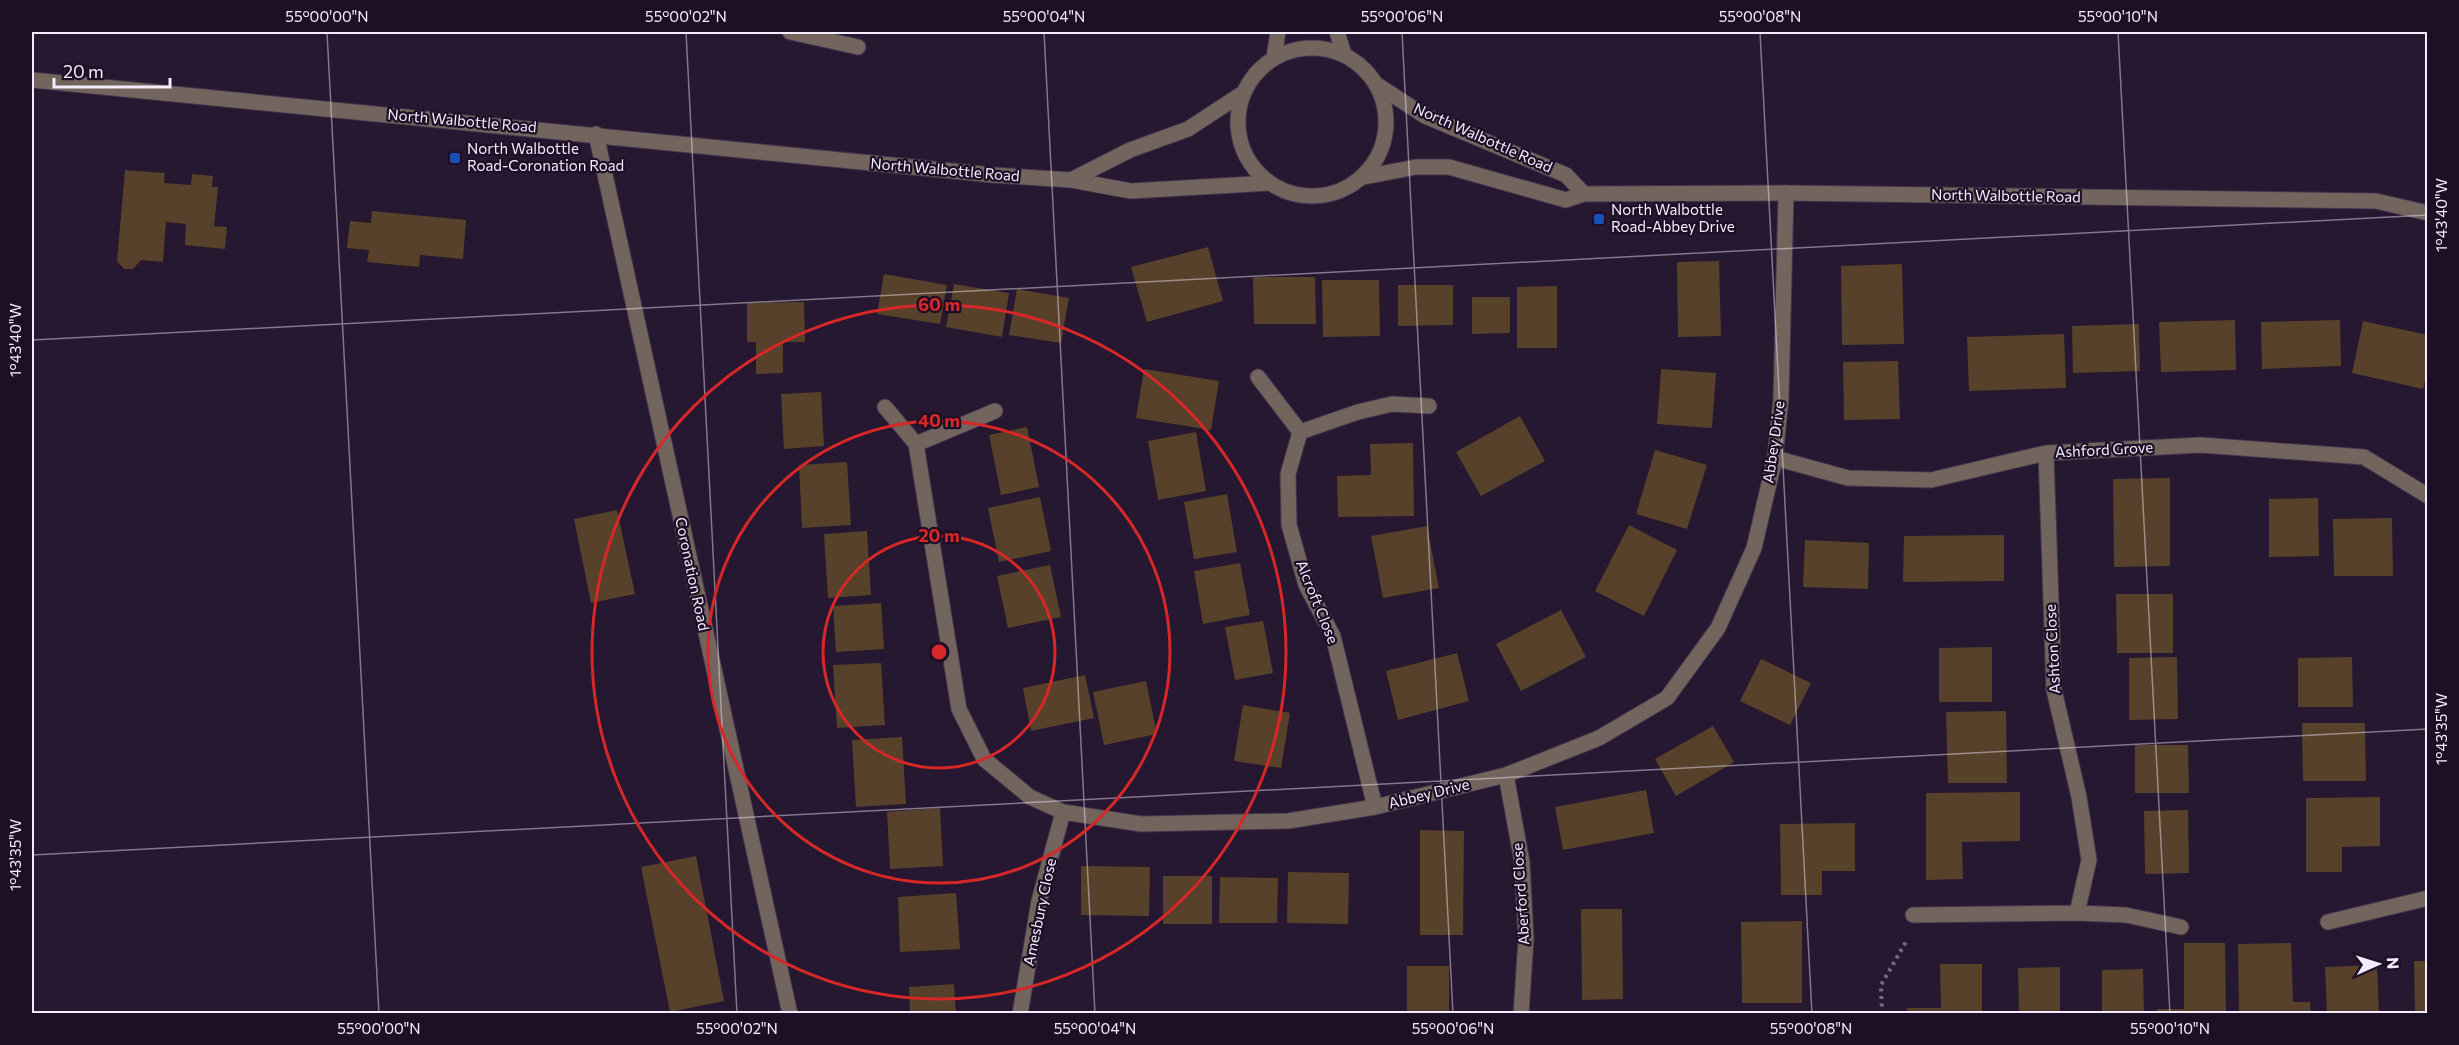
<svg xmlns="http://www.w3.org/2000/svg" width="2459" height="1045" font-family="Commissioner,sans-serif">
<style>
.building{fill:#57412a}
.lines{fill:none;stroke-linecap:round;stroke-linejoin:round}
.minor-casing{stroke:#42364d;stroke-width:17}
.tertiary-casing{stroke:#42364d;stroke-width:17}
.path{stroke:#766b80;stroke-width:4;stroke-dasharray:3 4.5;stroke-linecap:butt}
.minor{stroke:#73645e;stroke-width:15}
.tertiary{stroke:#73645e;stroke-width:15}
.ticks{fill:none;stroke:#f4ecfd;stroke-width:1.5;stroke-opacity:0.45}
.ring{fill:none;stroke:#d62828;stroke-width:3}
.transit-dot{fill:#1a4fb4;stroke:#1c0f26;stroke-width:2}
.labels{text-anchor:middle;stroke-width:4.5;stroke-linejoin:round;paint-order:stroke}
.street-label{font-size:15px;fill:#f4ecfd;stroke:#1c0f26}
.poi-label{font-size:15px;fill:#f4ecfd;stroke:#1c0f26;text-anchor:start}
.centre{fill:#d62828;stroke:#1c0f26;stroke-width:3}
.ring-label{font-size:18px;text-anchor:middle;font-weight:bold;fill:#d62828;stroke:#1c0f26;stroke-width:4.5;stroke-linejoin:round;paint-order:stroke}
.neatline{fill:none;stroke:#f4ecfd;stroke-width:2}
.ticks-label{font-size:15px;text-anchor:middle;fill:#f4ecfd}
</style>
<rect width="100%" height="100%" fill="#251830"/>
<path class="building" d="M125 170 165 173 164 183 191 185 192 174 213 176 212 187H218L214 226 227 227 225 249 185 245 186 224 166 222 163 262 141 260 133 269H124L117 261Z
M372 211 466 220 463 259 420 255 419 267 367 262 369 250 347 248 350 221 371 223Z
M1208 247 1223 301 1147 322 1131 267Z
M1719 261 1721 336 1678 337 1677 262Z
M1902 264 1904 344 1842 345 1841 266Z
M884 274 947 285 940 324 877 314Z
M1253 277H1315L1316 324H1254Z
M1322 280H1379L1380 336 1323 337Z
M954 284 1009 293 1002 337 946 327Z
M1398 285H1453V325L1398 326Z
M1557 286V348H1517V287Z
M1017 289 1069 298 1061 343 1009 335Z
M1472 297H1510V333L1472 334Z
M804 302 805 342H783V373L756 374V342H747V303Z
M2235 320 2236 370 2161 372 2159 322Z
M2340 320 2341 366 2262 369 2261 322Z
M2363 321 2428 335V367L2423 389 2352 373Z
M2139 324 2140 371 2073 373 2072 326Z
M2064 334 2066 388 1969 391 1967 337Z
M1898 361 1900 419 1844 420 1843 362Z
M1144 369 1219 381 1211 430 1136 418Z
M1661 369 1716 373 1712 428 1657 424Z
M821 392 824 446 784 449 781 394Z
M1520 416 1545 461 1481 496 1456 452Z
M1027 427 1039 487 1001 495 989 435Z
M1196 432 1206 491 1158 500 1148 441Z
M1413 443 1414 516 1338 517 1337 476 1371 475 1370 444Z
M1655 450 1707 465 1687 529 1636 514Z
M847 462 851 525 802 528 799 465Z
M2170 478V566L2114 567 2113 479Z
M1227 494 1237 552 1194 559 1184 502Z
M1040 497 1051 551 999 562 988 508Z
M2318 498 2319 556 2269 557V499Z
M617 510 635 594 591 603 574 519Z
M2392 518 2393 576H2334L2333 519Z
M1629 525 1677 550 1644 616 1595 591Z
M1427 526 1439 588 1383 598 1371 536Z
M867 531 871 595 828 598 824 534Z
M2004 535V581L1903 582 1904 536Z
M1805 540 1869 543 1868 589 1803 587Z
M1240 563 1250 615 1203 624 1194 571Z
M1050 565 1061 617 1008 628 997 576Z
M2116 594H2173V653H2117Z
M881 603 884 649 836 652 833 606Z
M1561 610 1586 657 1521 691 1496 644Z
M1263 621 1273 673 1235 680 1225 627Z
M1992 647V702H1939V648Z
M1457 653 1469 701 1398 720 1386 671Z
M2177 657 2178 719 2129 720V658Z
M2352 657 2353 707H2298V658Z
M1761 659 1811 683 1790 725 1740 701Z
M881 663 885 725 837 728 833 665Z
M1085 675 1094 718 1031 731 1023 688Z
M1146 681 1157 734 1104 745 1093 692Z
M1243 705 1290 713 1281 768 1234 761Z
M2006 711 2007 783H1948L1946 712Z
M2302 723H2365L2366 781H2303Z
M1713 726 1734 762 1676 796 1655 759Z
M902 737 906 804 856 807 852 740Z
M2135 745H2188L2189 793H2135Z
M1646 790 1654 833 1563 850 1555 807Z
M2020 792V841L1962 842 1963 879 1926 880V793Z
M2380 797V846L2342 847V872H2306V798Z
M940 808 943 866 890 869 887 812Z
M2188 810 2189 873 2145 874 2144 811Z
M1855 823V871H1822V895H1781L1780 824Z
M1420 830 1464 831 1463 935H1420Z
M696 856 724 1001 670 1012 641 867Z
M1081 866 1150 867 1149 916 1081 915Z
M1288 872 1349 873 1348 924 1287 923Z
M1163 876H1212V924H1163Z
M1220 877 1278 878 1277 923H1219Z
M956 893 960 949 900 952 898 897Z
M1581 909H1622L1623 999 1582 1000Z
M1802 921V1003H1742L1741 922Z
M2184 943H2225L2226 1014H2157V1009H2184Z
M2291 943 2293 1002H2310L2311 1014H2239L2238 944Z
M2414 961H2428V1014H2415Z
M1940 964H1982V1014H1907V1008H1941Z
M2377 965 2379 1014H2327L2325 967Z
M1407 966H1449V1014H1407Z
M2060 967V1014H1985V1011H2019L2018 968Z
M2143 969 2144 1014H2102V970Z
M954 984 956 1014H910L909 987Z"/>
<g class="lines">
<defs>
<path id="minor" d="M790 32 858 47
M1337 32 1344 54
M1274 57 1278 32
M596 134 790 1014
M1258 377 1300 432 1358 412 1392 404 1429 406
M885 407 916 444 995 411
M1300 432 1288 474 1289 525 1306 585 1333 636 1375 807
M916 444 959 709 984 759 1030 797 1063 812 1141 824 1288 821 1375 807 1506 775 1599 738 1667 698 1718 628 1754 548 1775 458 1781 399 1786 193
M2046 453 2054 690 2079 797 2089 860 2077 913 2126 915 2181 927
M1775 458 1848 478 1931 480 2046 453 2201 445 2364 457 2428 496
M1506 775 1522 862 1526 939 1521 1014
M1913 915 2077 913
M2328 922 2428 898
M1020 1014 1039 901 1063 812"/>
<path id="tertiary" d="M1238 122a74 74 0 1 1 148 0a74 74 0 1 1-148 0Z
M32 80 993 175 1071 180 1131 191 1270 183
M1379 86 1425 116 1566 175 1584 194
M1364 177 1416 167H1449L1566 200 1584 194 1786 193 2376 201 2428 213
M1071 180 1130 150 1188 129 1243 93"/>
</defs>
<use href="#minor" class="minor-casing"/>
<use href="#tertiary" class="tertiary-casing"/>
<path class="path" d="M1882 1014 1881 985 1907 940"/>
<use href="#minor" class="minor"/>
<use href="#tertiary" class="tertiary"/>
</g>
<path class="ticks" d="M327 32 379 1014M686 32 737 1014M1044 32 1095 1014M1402 32 1453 1014M1760 32 1812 1014M2118 32 2170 1014M32 340 2428 215M32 855 2428 729"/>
<g class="ring">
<circle cx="939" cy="652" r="116"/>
<circle cx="939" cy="652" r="231"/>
<circle cx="939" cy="652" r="347"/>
</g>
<g class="transit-dot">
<rect x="449" y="152" width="12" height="12" rx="3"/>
<rect x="1593" y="213" width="12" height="12" rx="3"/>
</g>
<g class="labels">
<g class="street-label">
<text transform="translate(462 121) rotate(5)" y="5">North Walbottle Road</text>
<text transform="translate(1483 138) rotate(24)" y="5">North Walbottle Road</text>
<text transform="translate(945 170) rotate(5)" y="5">North Walbottle Road</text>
<text transform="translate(2006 196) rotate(1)" y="5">North Walbottle Road</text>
<text transform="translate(1774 442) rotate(-82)" y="5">Abbey Drive</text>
<text transform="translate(2104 450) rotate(-3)" y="5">Ashford Grove</text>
<text transform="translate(692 574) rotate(78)" y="5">Coronation Road</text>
<text transform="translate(1317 602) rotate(68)" y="5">Alcroft Close</text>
<text transform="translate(2053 649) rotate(-93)" y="5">Ashton Close</text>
<text transform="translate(1429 794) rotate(-14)" y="5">Abbey Drive</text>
<text transform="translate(1521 894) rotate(-94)" y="5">Aberford Close</text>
<text transform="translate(1040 912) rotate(-78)" y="5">Amesbury Close</text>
</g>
<g class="poi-label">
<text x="467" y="154">North Walbottle<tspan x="467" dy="17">Road-Coronation Road</tspan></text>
<text x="1611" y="215">North Walbottle<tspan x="1611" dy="17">Road-Abbey Drive</tspan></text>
</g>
</g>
<circle cx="939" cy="652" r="9" class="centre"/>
<g class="ring-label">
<text x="939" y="311">60 m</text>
<text x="939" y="427">40 m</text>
<text x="939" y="542">20 m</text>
</g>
<rect width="2459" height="1045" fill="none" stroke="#1c0f26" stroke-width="66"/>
<g transform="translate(2378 964) rotate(87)" stroke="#1c0f26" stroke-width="4.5" paint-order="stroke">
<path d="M0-4.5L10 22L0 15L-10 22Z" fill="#f4ecfd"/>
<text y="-9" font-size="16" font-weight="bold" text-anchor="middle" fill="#f4ecfd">N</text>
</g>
<path d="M54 78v9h116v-9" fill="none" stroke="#f4ecfd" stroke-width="3"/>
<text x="63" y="78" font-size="18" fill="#f4ecfd" stroke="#1c0f26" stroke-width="4.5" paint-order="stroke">20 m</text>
<rect x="33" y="33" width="2393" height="979" class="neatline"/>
<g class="ticks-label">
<text x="327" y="22">55°00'00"N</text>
<text x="686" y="22">55°00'02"N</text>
<text x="1044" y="22">55°00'04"N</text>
<text x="1402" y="22">55°00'06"N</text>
<text x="1760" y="22">55°00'08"N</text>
<text x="2118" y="22">55°00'10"N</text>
<text transform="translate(2442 215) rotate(-90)" y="5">1°43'40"W</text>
<text transform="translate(16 340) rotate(-90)" y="5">1°43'40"W</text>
<text transform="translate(2442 729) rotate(-90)" y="5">1°43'35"W</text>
<text transform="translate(16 855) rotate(-90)" y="5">1°43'35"W</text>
<text x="379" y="1034">55°00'00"N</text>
<text x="737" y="1034">55°00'02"N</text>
<text x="1095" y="1034">55°00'04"N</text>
<text x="1453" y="1034">55°00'06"N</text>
<text x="1811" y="1034">55°00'08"N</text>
<text x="2170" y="1034">55°00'10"N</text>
</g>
</svg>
